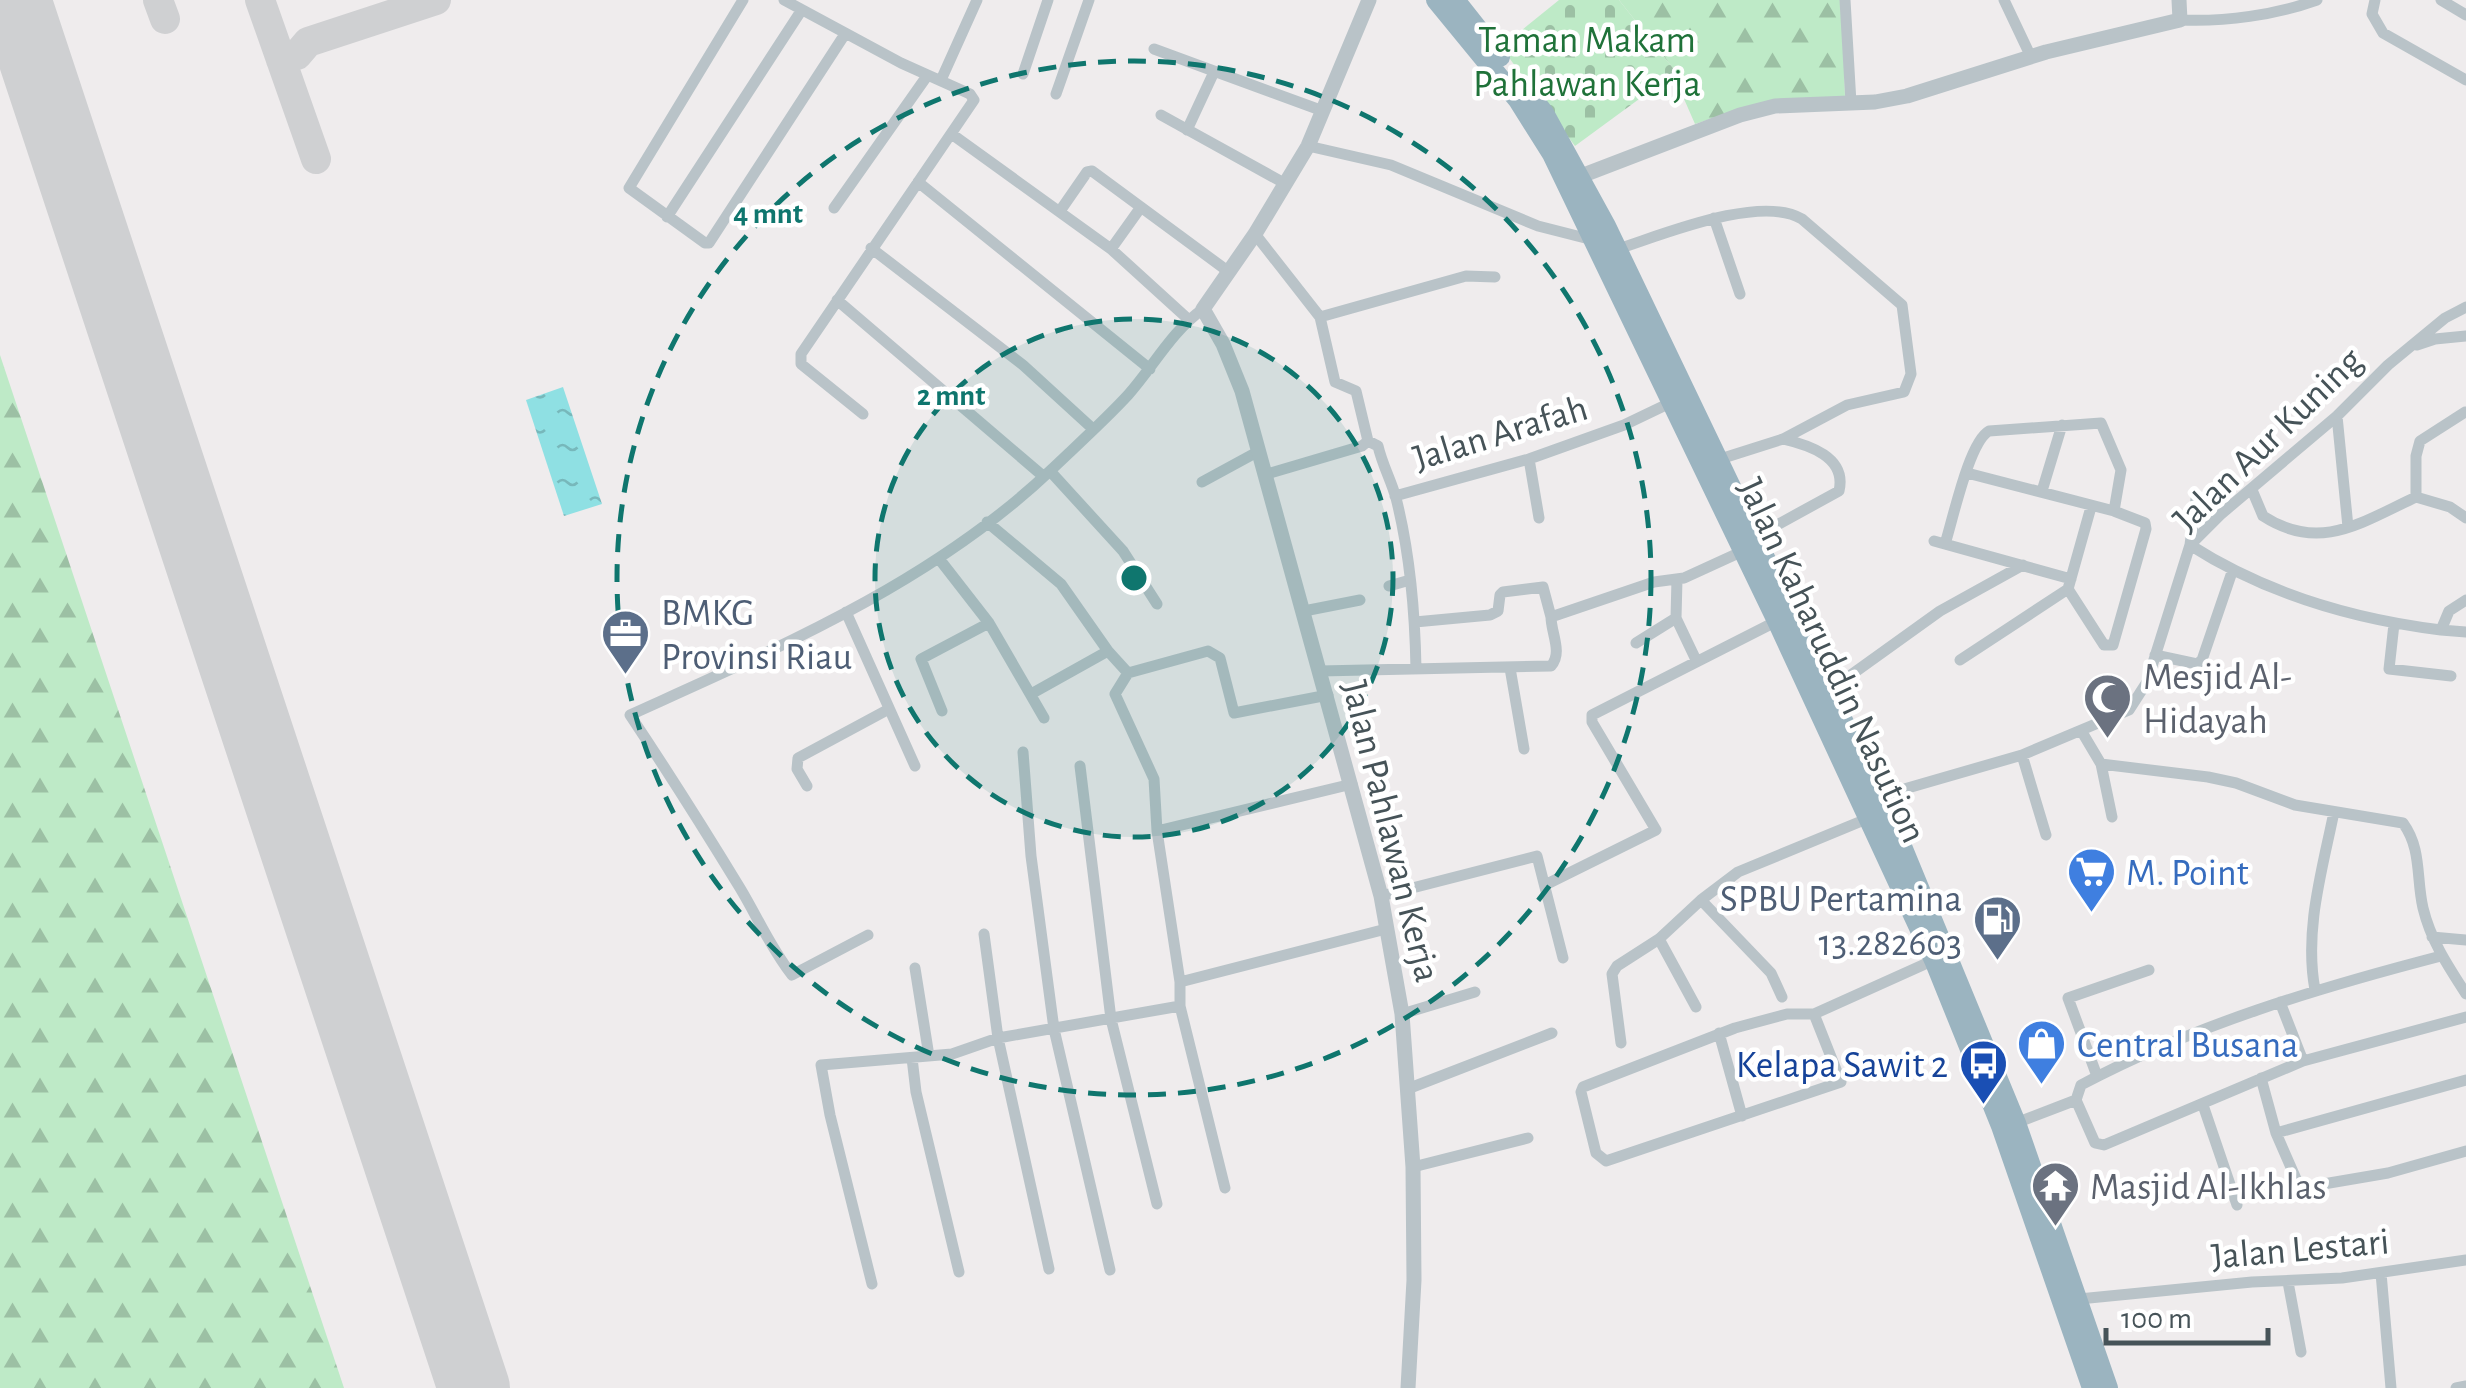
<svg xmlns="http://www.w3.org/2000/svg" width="2466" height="1388" font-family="'Alegreya Sans',sans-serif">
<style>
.forest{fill:url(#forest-firs)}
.cemetery{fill:url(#cemetery-stones)}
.water{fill:url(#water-ripples)}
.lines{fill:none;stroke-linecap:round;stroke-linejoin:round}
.taxiway{stroke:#cfd0d2;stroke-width:30}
.runway{stroke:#cfd0d2;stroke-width:72}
.minor{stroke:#b9c3c8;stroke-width:11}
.tertiary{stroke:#b9c3c8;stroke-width:15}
.trunk{stroke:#9bb4c0;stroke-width:20}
.ring{fill:none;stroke:#0f766e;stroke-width:5;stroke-dasharray:18 12}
.labels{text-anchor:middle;stroke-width:9;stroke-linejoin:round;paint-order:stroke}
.park-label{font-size:38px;fill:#1f7239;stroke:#fff}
.street-label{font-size:38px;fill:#465358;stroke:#fff}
.service-label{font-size:38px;fill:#4e5e75;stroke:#fff;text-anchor:start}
.worship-label{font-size:38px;fill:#5b616d;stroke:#fff;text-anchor:start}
.shop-label{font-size:38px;fill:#366cbe;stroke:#fff;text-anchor:start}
.transit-label{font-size:38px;fill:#164399;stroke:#fff;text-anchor:end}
.centre{fill:#0f766e;stroke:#fff;stroke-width:5}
.ring-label{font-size:30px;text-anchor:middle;font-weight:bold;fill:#0f766e;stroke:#fff;stroke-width:9;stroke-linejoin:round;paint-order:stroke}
</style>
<defs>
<pattern id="forest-firs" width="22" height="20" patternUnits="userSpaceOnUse" patternTransform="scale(2.5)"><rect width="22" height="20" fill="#beeac7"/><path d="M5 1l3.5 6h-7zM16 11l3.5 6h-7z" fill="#9cc0a4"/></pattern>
<pattern id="cemetery-stones" width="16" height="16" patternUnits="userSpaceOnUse" patternTransform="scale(2.5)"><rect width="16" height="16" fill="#beeac7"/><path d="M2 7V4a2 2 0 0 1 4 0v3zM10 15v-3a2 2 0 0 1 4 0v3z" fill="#9cc0a4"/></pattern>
<pattern id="water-ripples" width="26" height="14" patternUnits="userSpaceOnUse" patternTransform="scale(2.5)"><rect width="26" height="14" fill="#8fe0e3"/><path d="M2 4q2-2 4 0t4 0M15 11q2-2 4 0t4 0" fill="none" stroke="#77b8bb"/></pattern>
</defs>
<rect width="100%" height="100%" fill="#efeced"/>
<path class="forest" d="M1619 0H1842L1845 97 1737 110 1695 124 1677 83 1676 72Z
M0 355 344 1388H0Z"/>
<path class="cemetery" d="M1559 0H1619L1676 72 1575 146 1501 47Z"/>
<path class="water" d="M563 387 602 504 564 516 526 400Z"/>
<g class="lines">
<path class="taxiway" d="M158 0 165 19
M260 0 316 159
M281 60 297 55 308 42 436 0"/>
<path class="runway" d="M15 0 474 1388"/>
<path class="minor" d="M743 0 629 188 705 243H709L845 34
M784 0 901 63 970 94 974 100 801 354V364L863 414
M1845 0 1851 103
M2004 0 2031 57
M2375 0 2372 14 2383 33 2466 80
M2441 0 2466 15
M2180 20C2225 22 2275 15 2317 0
M1154 49 1323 111
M1023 74 1048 0
M941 80 977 0
M1056 94 1089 0
M1161 115 1284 183
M1187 130 1214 72
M953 135 1111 249 1188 319
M1308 146 1391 165 1538 226 1593 240
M918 182 1150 369
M834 208 927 76
M1060 211 1087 172 1092 171 1229 272
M667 217 801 11
M1714 218 1740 294
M1255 234 1320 317 1466 276 1495 277
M871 248 1023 365 1093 429
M1111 249 1141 207
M1618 249C1662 235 1760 194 1802 219L1902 305 1911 374 1904 392 1847 405 1783 439 1717 460
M837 300 1043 476
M2417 345 2435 339 2466 336
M2337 416 2348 527
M1368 441 1378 446C1382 464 1391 480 1396 498 1410 553 1415 613 1416 669
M1529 459 1539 518
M1050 471 1123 551 1157 604
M1967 473 2114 511 2145 523 2146 529 2113 645H2104L2068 589
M1267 474 1362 446 1368 441 1356 391 1335 382 1320 317
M1202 482 1259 451
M2252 490 2263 516C2320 553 2362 522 2416 497L2450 507 2466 518
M2042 491 2062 425
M1395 496 1529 459 1624 425 1672 402
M2416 497V456L2420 441 2465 412
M2196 499 2190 545C2265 593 2352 619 2441 630L2449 611 2466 600
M987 522 1061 584 1108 651 1128 673
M1755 537 1839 491C1847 457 1809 445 1783 439
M1934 541 2071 579
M1945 544C1953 519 1969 442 1989 431L2101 423 2121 470 2114 511
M940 560 989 623 1044 718
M1389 586 1410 580
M1304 611 1360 600
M846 612 915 766
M1676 618 1696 660
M1415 622 1490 615 1498 611 1500 595 1503 592 1543 587 1551 617
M2394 624 2389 669 2451 676
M2441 630 2466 632
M1636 643 1676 618 1677 579
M2155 655 2197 664 2202 660 2232 572
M1960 660 2068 589 2091 507
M1510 668 1524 749
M1320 671 1551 666C1563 653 1551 633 1551 617L1654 582 1684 578 1743 551
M1830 690 1940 611 2023 565
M1031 694 1108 651
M942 711 921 659 989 623
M2082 732 2101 764 2208 777 2236 783 2295 805 2403 823C2422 849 2416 878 2423 908 2431 941 2448 966 2466 994
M1023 752 1031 856 1054 1029 1110 1270
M2022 755 2046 835
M2101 764 2112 817
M1080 766 1111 1019 1157 1204
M807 786 797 769 798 758 889 709
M1880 796 2022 755 2129 710 2147 682 2190 545 2220 515 2337 416 2388 365 2445 318 2466 307
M1157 831 1352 784
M1547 884 1656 830 1592 722V715L1777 621
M1381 896 1537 856 1563 958
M1701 900 1771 973 1782 997
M984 934 998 1038 1049 1269
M868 935 792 975C771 949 757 916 740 888 704 829 668 772 630 715 778 648 932 583 1051 470 1077 445 1104 421 1128 395 1153 367 1172 331 1203 309
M2432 937 2466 940
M1659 939 1696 1007
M915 968 929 1056
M1180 982 1386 929
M2315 990C2304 930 2322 871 2334 812
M2280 1002 2303 1061
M1402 1014 1475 992
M1814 1014 1841 1082 1606 1161 1596 1153 1581 1092 1583 1087 1735 1028 1787 1014H1814L1934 960
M1719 1033 1742 1116
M1621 1043 1612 974 1617 966 1659 939 1701 900 1738 872 1869 818
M912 1058 916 1092 959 1272
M2097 1076 2068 998 2149 970
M2261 1078 2276 1133 2300 1188 2388 1173 2466 1151
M1410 1088 1552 1033
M2076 1100 2095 1143 2104 1145 2303 1061 2466 1017
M2203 1105 2237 1205
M2016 1123 2076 1100 2081 1085C2194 1025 2318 988 2441 956
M2276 1133 2466 1080
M1413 1167 1528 1138
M1225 1188 1180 1006V982L1157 831 1154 779 1115 694 1128 673 1208 651 1220 658 1234 713 1328 695
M2381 1273 2391 1388
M2288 1282 2301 1352
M872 1284 830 1115 821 1065 952 1054 998 1038 1180 1006
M2079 1299 2252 1282 2342 1278 2466 1260
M2456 1388 2466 1386"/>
<path class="tertiary" d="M1369 0 1308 146 1255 234 1203 309 1223 344 1242 391 1381 896 1402 1014 1413 1167 1414 1280 1408 1388
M1581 176 1740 115 1775 106 1875 102 1907 96 2046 52 2180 20 2179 0"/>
<path class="trunk" d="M1436 0 1518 100 1552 154 1777 621 1934 960 2001 1126 2092 1388
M1455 0 1500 57
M1524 88 1544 113 1606 226 1894 827 2016 1123 2108 1388"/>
</g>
<circle cx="1134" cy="578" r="259" fill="#0f766e" fill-opacity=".12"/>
<g class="ring">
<circle cx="1134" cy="578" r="259"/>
<circle cx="1134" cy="578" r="517"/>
</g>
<defs>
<symbol id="office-pin" viewBox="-11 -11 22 30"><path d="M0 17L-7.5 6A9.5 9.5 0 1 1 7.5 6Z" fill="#5c6f8a" stroke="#fff"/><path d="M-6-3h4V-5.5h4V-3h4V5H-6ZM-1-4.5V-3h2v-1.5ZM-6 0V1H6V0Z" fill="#fff"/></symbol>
<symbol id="mosque-pin" viewBox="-11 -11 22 30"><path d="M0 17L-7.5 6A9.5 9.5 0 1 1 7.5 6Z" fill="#6b7280" stroke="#fff"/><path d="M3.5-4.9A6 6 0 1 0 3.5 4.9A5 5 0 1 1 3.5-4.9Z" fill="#fff"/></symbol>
<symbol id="supermarket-pin" viewBox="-11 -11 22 30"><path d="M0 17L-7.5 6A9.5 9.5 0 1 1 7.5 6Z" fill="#3f7fe0" stroke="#fff"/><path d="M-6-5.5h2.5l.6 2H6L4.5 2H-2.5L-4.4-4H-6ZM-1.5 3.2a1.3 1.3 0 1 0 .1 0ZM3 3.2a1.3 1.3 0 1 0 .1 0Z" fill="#fff"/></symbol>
<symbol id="fuel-pin" viewBox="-11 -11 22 30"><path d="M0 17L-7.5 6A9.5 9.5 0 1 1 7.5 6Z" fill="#5c6f8a" stroke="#fff"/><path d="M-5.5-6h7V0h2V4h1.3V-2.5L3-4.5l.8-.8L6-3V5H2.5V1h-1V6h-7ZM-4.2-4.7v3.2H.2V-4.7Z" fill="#fff"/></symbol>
<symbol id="shop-pin" viewBox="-11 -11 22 30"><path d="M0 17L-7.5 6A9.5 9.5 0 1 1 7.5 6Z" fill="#3f7fe0" stroke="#fff"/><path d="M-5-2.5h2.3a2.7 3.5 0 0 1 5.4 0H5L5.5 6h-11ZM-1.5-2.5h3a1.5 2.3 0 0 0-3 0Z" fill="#fff"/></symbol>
<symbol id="bus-pin" viewBox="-11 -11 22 30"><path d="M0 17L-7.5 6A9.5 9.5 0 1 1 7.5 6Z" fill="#1a4fb4" stroke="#fff"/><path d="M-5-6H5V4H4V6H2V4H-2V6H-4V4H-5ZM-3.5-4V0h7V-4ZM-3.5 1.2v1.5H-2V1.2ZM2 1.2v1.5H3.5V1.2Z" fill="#fff"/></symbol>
<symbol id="temple-pin" viewBox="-11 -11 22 30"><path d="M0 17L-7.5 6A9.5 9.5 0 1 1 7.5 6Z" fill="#6b7280" stroke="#fff"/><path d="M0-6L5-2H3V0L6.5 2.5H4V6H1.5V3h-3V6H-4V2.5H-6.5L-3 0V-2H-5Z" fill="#fff"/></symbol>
</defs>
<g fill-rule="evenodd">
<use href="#office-pin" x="598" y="606" width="55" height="75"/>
<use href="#mosque-pin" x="2080" y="670" width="55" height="75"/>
<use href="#supermarket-pin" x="2064" y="844" width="55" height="75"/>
<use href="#fuel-pin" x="1970" y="892" width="55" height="75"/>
<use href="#shop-pin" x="2014" y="1016" width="55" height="75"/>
<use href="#bus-pin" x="1956" y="1036" width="55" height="75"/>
<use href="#temple-pin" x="2028" y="1158" width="55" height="75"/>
</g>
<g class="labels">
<g class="park-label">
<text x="1587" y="52">Taman Makam<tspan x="1587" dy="44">Pahlawan Kerja</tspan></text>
</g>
<g class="street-label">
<text transform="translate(1500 432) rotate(-17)" y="13">Jalan Arafah</text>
<text transform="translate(2267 439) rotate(-44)" y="13">Jalan Aur Kuning</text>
<text transform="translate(1833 660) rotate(65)" y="13">Jalan Kaharuddin Nasution</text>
<text transform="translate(1392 831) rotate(76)" y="13">Jalan Pahlawan Kerja</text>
<text transform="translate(2300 1248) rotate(-5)" y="13">Jalan Lestari</text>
</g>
<g class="service-label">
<text x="661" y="625">BMKG<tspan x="661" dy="44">Provinsi Riau</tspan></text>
<text x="1962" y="911" text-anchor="end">SPBU Pertamina<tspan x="1962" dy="44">13.282603</tspan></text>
</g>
<g class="worship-label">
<text x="2143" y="689">Mesjid Al-<tspan x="2143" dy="44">Hidayah</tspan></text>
<text x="2090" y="1199">Masjid Al-Ikhlas</text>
</g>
<g class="shop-label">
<text x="2126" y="885">M. Point</text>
<text x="2077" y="1057">Central Busana</text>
</g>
<g class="transit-label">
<text x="1948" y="1077">Kelapa Sawit 2</text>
</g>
</g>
<circle cx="1134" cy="578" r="15" class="centre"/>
<g class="ring-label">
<text x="768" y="223">4 mnt</text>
<text x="951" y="405">2 mnt</text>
</g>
<path d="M2106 1328v15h162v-15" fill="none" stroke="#465358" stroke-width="5"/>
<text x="2121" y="1328" font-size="30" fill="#465358" stroke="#ffffff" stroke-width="8" paint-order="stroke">100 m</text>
</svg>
